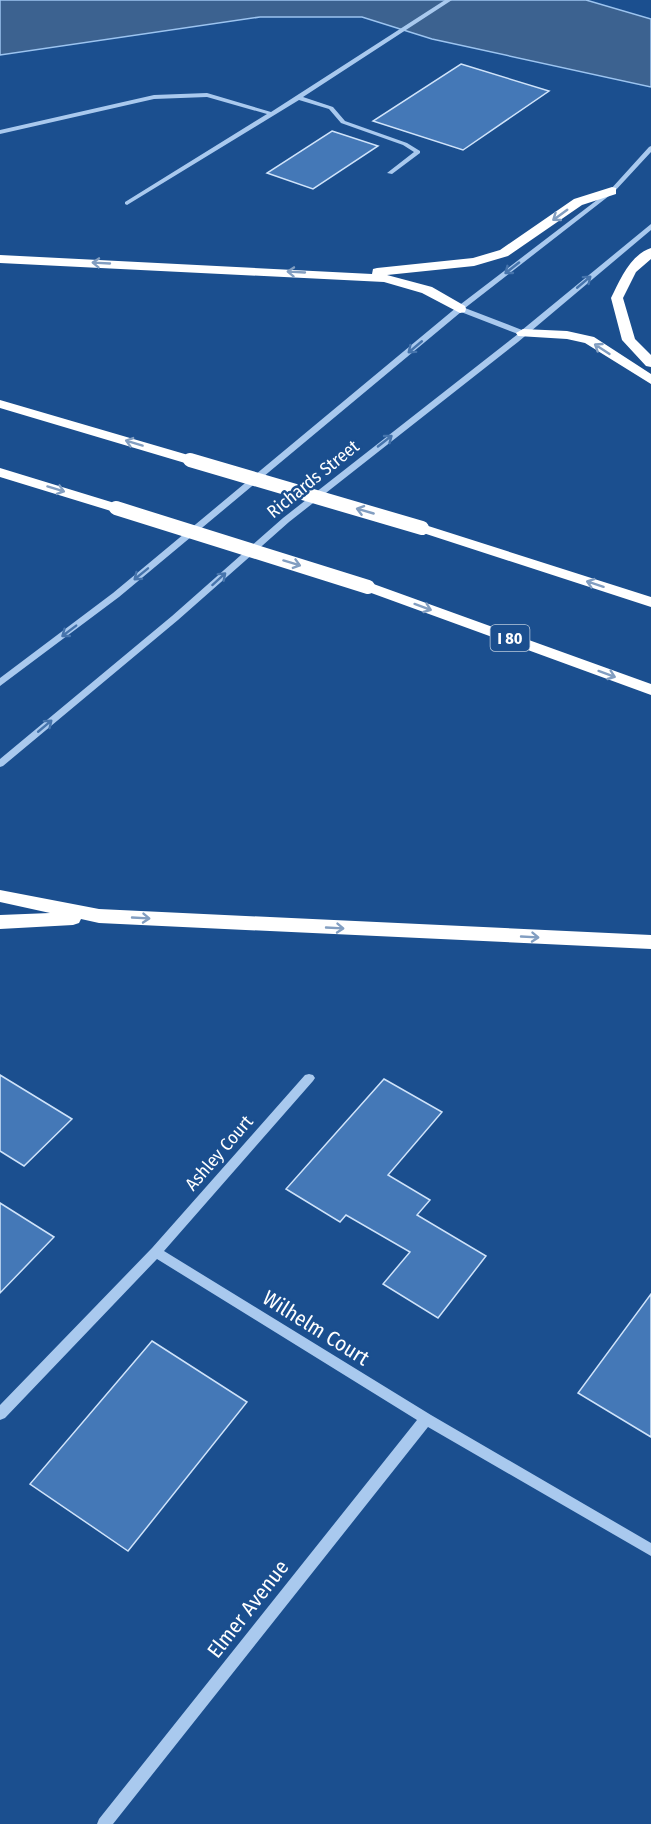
<svg xmlns="http://www.w3.org/2000/svg" width="651" height="1824" font-family="'Fira Sans Condensed',sans-serif">
<style>
.water{fill:#3c6290;stroke:#9cc4f0;stroke-width:1.5}
.building{fill:#4478b7;stroke:#cfe3fa;stroke-width:1.5}
.lines{fill:none;stroke-linecap:round;stroke-linejoin:round}
.minor{fill:#a9c9ee;fill-rule:evenodd}
.highway{fill:#fff;fill-rule:evenodd}
.highway-bridge{stroke:#fff;stroke-width:14}
.oneway{stroke:#829ec1}
.oneway2{stroke:#4674ac}
.labels{text-anchor:middle;stroke-width:5;stroke-linejoin:round;paint-order:stroke}
.shield{fill:#1b4f8f;stroke:#bbcadd;stroke-width:1.5}
.shield-label{font-size:16px;font-weight:bold;fill:#fff}
.street-label{font-size:18px;fill:#fff;stroke:#1b4f8f}
.near-street-label{font-size:21px;fill:#fff;stroke:#1b4f8f}
</style>
<rect width="100%" height="100%" fill="#1b4f8f"/>
<path class="water" d="M0 0H586L651 19V87L432 39 362 17H260L0 55Z"/>
<path class="building" d="M461 64 549 91 463 150 373 121Z
M332 131 378 146 313 189 267 173Z
M0 1075 72 1119 24 1166 0 1151Z
M384 1079 442 1112 388 1175 430 1200 417 1215 486 1256 438 1318 383 1284 410 1252 346 1215 340 1222 286 1189Z
M0 1203 54 1237 0 1293Z
M651 1294V1437L578 1393Z
M152 1341 247 1402 128 1551 30 1484Z"/>
<g class="lines">
<path class="minor" d="M445 0H452L303 97 333 107 345 121 407 143 420 151V153L392 174 387 173 414 152 403 145 341 123 329 109 299 100 127 205 125 204V202L267 114 207 97 154 99 0 134V130L154 95 207 93 271 112Z
M651 146V152L614 192 465 308 522 330 651 224V230L518 342 289 522 178 620 3 766 0 767V759L172 616 283 518 518 334 461 312 119 597 0 686V678L113 593 457 307 610 190 649 147Z
M309 1074 313 1075 315 1078 313 1081 164 1251 431 1415 651 1543V1556L428 1427 113 1824H97L99 1819 417 1420 157 1259 5 1418 0 1420V1405L152 1248 305 1075Z"/>
<path class="highway" d="M612 187 616 188V194L582 205 508 256 474 266 387 275 432 287 465 306 466 309 465 312 460 313 422 293 384 282 0 263V255L372 274 373 269 377 268 473 258 500 250 574 199Z
M651 248V259L636 272 623 298 635 339 651 355V367L646 366 622 340 611 298C620 280 630 255 651 248Z
M523 329 567 331 594 337 651 374V384L585 343 567 339 518 336 516 333Z
M0 400 195 457 197 460 190 464 185 463 0 408Z
M0 468 121 505 123 508 121 511H111L0 477Z
M422 524 651 597V607L417 531 415 528 417 525Z
M368 582 651 684V695L363 590 360 587Z
M0 890 99 909 651 935V949L99 923 81 919 79 923 73 925 0 929V915L50 913 0 902Z"/>
<path class="highway-bridge" d="M190 460 422 528
M116 508 368 587"/>
</g>
<defs><path id="oneway-shaft" d="M-6 0H5M1.5-3L5.5 0L1.5 3" fill="none" stroke-width="1.6" stroke-linecap="round" stroke-linejoin="round" transform="scale(1.5)"/></defs>
<g class="oneway">
<use href="#oneway-shaft" transform="translate(560 215) rotate(144)"/>
<use href="#oneway-shaft" transform="translate(101 263) rotate(-177)"/>
<use href="#oneway-shaft" transform="translate(296 272) rotate(-177)"/>
<use href="#oneway-shaft" transform="translate(602 349) rotate(-147)"/>
<use href="#oneway-shaft" transform="translate(134 443) rotate(-163)"/>
<use href="#oneway-shaft" transform="translate(56 489) rotate(17)"/>
<use href="#oneway-shaft" transform="translate(365 511) rotate(-164)"/>
<use href="#oneway-shaft" transform="translate(292 563) rotate(17)"/>
<use href="#oneway-shaft" transform="translate(595 584) rotate(-162)"/>
<use href="#oneway-shaft" transform="translate(423 607) rotate(20)"/>
<use href="#oneway-shaft" transform="translate(607 674) rotate(20)"/>
<use href="#oneway-shaft" transform="translate(141 918) rotate(3)"/>
<use href="#oneway-shaft" transform="translate(335 928) rotate(3)"/>
<use href="#oneway-shaft" transform="translate(530 937) rotate(3)"/>
</g>
<g class="oneway2">
<use href="#oneway-shaft" transform="translate(512 268) rotate(142)"/>
<use href="#oneway-shaft" transform="translate(584 282) rotate(-40)"/>
<use href="#oneway-shaft" transform="translate(415 347) rotate(140)"/>
<use href="#oneway-shaft" transform="translate(385 441) rotate(-38)"/>
<use href="#oneway-shaft" transform="translate(141 574) rotate(141)"/>
<use href="#oneway-shaft" transform="translate(219 579) rotate(-42)"/>
<use href="#oneway-shaft" transform="translate(69 631) rotate(143)"/>
<use href="#oneway-shaft" transform="translate(45 726) rotate(-40)"/>
</g>
<g class="labels">
<rect class="shield" x="490.5" y="625" width="39" height="26" rx="4.5"/>
<g class="shield-label">
<text x="510" y="644">I 80</text>
</g>
<g class="street-label">
<text transform="translate(313 479) rotate(-39)" y="6">Richards Street</text>
<text transform="translate(219 1153) rotate(-49)" y="6">Ashley Court</text>
</g>
<g class="near-street-label">
<text transform="translate(316 1328) rotate(32)" y="7">Wilhelm Court</text>
<text transform="translate(248 1609) rotate(-52)" y="7">Elmer Avenue</text>
</g>
</g>
</svg>
